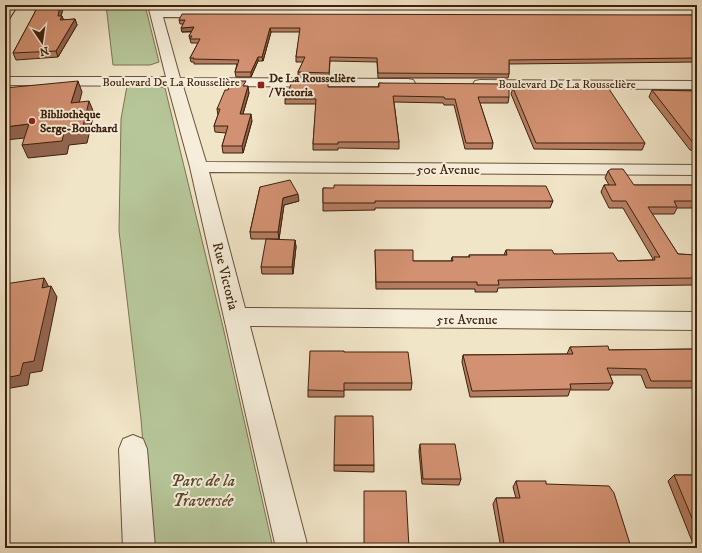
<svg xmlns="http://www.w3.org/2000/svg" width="702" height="553" font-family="'IM FELL DW Pica',serif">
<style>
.green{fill:#b6c699;stroke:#7a7452}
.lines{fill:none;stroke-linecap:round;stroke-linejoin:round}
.minor-casing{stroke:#6a523b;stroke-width:2}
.major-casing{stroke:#3d210c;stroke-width:2}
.minor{fill:#f6eedb;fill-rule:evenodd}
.major{fill:#f1e5c8;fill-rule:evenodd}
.wall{fill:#b57d62;stroke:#3d210c}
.shaded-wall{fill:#936650;stroke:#3d210c}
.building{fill:#d29172;stroke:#3d210c}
.poi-dot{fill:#8f2418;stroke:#f6eedb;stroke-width:1.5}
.labels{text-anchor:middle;stroke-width:4;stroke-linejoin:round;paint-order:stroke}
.far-poi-label{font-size:12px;font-weight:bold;fill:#3d210c;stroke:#f6eedb;text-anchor:start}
.far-street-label{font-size:12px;fill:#3d210c;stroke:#f6eedb}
.street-label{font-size:14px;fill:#3d210c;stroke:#f6eedb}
.near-park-label{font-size:17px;font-style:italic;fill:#5b4a2f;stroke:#f6eedb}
</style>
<rect width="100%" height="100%" fill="#f1e5c8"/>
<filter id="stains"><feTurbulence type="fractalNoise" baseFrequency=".005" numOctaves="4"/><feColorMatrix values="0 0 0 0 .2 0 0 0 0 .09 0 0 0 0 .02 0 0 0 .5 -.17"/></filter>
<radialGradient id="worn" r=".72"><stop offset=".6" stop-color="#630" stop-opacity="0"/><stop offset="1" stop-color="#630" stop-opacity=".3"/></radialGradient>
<path class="green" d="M106 5H145L159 62 150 65H113Z
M127 86H156L165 88 223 327 273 548H151L141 419 119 231 121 119Z"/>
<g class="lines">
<defs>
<path id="minor" d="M148 5H160L161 9 697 10V18L163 17 180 78 408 79 413 80 415 83 413 86 408 87 183 86 206 162 697 165V175L209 172 245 308 697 312V330L250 326 308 548H276L190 167 168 86 5 85V77H166Z
M480 80 697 81V89L480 88 475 87 473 84 475 81Z
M133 435 143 439 147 449 155 548H123L119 449 123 439Z"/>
<path id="major" d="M6 5H18L9 19 5 20Z"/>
</defs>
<use href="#minor" class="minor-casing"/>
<use href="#major" class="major-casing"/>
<use href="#minor" class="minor"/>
<use href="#major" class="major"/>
</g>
<path class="wall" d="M38 5H64L61 16 64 20 75 19 77 25 58 57 16 60 13 53 34 14Z
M189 5H697V8H189Z
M697 15V62L509 64V74L508 78H378L377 62 330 61 329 77H298V72L303 62H296V57L300 32H271L263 61H258L251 77H236L235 72 237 64H194V62H191L190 58 198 43H191L189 36 192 32H182L183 24H180L179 20Z
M379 83 509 97 508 103H480L493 143 492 149H465L454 105H444L443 103 394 102 399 142V149L338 148V150H313V144L316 104H285V99L328 87H378Z
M246 86 249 93 243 114 252 121 243 153H223L222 146 226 133 215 132 214 126 218 115 217 109 228 90Z
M513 88 645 143 642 150 534 149 511 94Z
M652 90 697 91V151L690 150 649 97Z
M608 171 634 185H697V208H677L674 214H652L678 254 697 255V287H693L692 285 498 288 497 292H475V289H376L375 250 413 261H451L452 257H469V255H504L506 250 554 254 618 261 652 260 653 259 623 208H609L601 192 604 185H609L605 178Z
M260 187 299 201 284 205 279 239H251L250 232Z
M323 188 553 201 550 208H375V210L323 211Z
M295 240 296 247 293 274H262L261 267Z
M570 347 609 350 697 349V388H646L641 375H610L613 383 609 390H570L568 396 470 397 462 362 463 355 567 354Z
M344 352 412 383 411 390H344V397H308V390Z
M420 444 461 479 459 485 422 484 419 451Z
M334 465H374V472L334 471Z
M674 475H697V546H694L668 481Z
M516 481 546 484 630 544 625 548H501L493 504 496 498H516L513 487Z"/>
<path class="shaded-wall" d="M60 5H64L60 19 62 16 64 21 62 26 58 16Z
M75 19 77 25 58 57 56 51Z
M194 27 195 31 182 32 181 28Z
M270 28 271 32 263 61 262 57Z
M258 57V61L251 77V72Z
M78 81 82 92 76 115 71 103Z
M248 86 249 93 241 120 240 114Z
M89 101 94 113 87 143 69 145 67 154 28 158 22 145 64 133Z
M251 114 252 121 243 153 242 146Z
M29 124 35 137 5 140V127Z
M298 194 299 201 284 205 279 239 278 232 283 198Z
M295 240 296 247 293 274 292 267Z
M44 278 50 289 42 288Z
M51 286 57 297 42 371 30 373 28 385 5 389V378Z"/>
<path class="building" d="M38 5H60L58 16H62L60 20 75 19 56 51 13 53 34 14Z
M182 14 697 15V58L509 60V74L378 73 377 58 330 57 329 73 298 72 305 57H296L300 28H270L262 57H258L251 72H235L239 60 193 59 194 58H190L200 39H190L192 36H189L194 27 181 28 185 20H179Z
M78 81 71 103 89 101 82 131 64 133 62 141 22 145 29 124 5 127V112L6 110H5V88Z
M231 81H246L243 86H248L240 114H251L242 146H222L228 126H214L220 109H217L225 90H228Z
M292 82 328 83V87H379V83L509 84V97H478L493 143H466L455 99H445L444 97 393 96 399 142H338V144H313L316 99H285Z
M513 88 609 89 645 143H536Z
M652 90 697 91V144H694Z
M611 169H623L634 185H697V201H674L677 207H648L678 254 697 255V279V278L498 280 499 285H477V282H376L375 250H413V261H453L452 257H470L469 255H507L506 250H552L554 254 613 253 618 261 655 260 654 257H660L626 201H612L604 185H616L608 171Z
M290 180 298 194 283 198 278 232H250L260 187Z
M334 185 546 186 553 201H375V203H323V188H334Z
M266 239 295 240 292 267H261Z
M44 278 42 288 51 286 34 361 23 363 20 375 5 378V284Z
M608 346 609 350 697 349V381H651L646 369 607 368 613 383 570 384 571 389 472 391 463 355 573 354 570 347Z
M310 351H344V352H408L412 383H344V391L308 390Z
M335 416H373L374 465H334Z
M420 444H455L461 479H423Z
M674 475H697V530Z
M516 481H546V484L609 486 614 493 630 544H504L496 498H520Z
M364 491H406L409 548H364Z"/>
<g class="poi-dot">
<rect x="257" y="81" width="8" height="8" rx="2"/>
<circle cx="32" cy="121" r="4"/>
</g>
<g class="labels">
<g class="far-poi-label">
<text x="269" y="82">De La Rousselière<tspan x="269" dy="14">/ Victoria</tspan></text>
<text x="40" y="118">Bibliothèque<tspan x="40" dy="14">Serge-Bouchard</tspan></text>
</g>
<g class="far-street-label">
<text x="171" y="86">Boulevard De La Rousselière</text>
<text x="567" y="88">Boulevard De La Rousselière</text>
</g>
<g class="street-label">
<text x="448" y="174">50e Avenue</text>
<text transform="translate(226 276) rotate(76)" y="5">Rue Victoria</text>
<text x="467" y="324">51e Avenue</text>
</g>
<g class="near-park-label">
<text x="203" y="486">Parc de la<tspan x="203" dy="20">Traversée</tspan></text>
</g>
</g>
<rect width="702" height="553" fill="none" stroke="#f1e5c8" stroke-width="20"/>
<rect x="6" y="6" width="690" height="541" fill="none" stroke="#3d210c" stroke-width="2"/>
<rect x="10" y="10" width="682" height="533" fill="none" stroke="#3d210c"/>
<g transform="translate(42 42) rotate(167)" stroke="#f6eedb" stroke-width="3" paint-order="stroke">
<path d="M0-3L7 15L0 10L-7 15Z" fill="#3d210c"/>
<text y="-6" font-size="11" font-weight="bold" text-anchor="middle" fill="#3d210c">N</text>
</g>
<rect width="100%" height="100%" filter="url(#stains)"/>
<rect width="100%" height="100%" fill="url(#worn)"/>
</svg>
